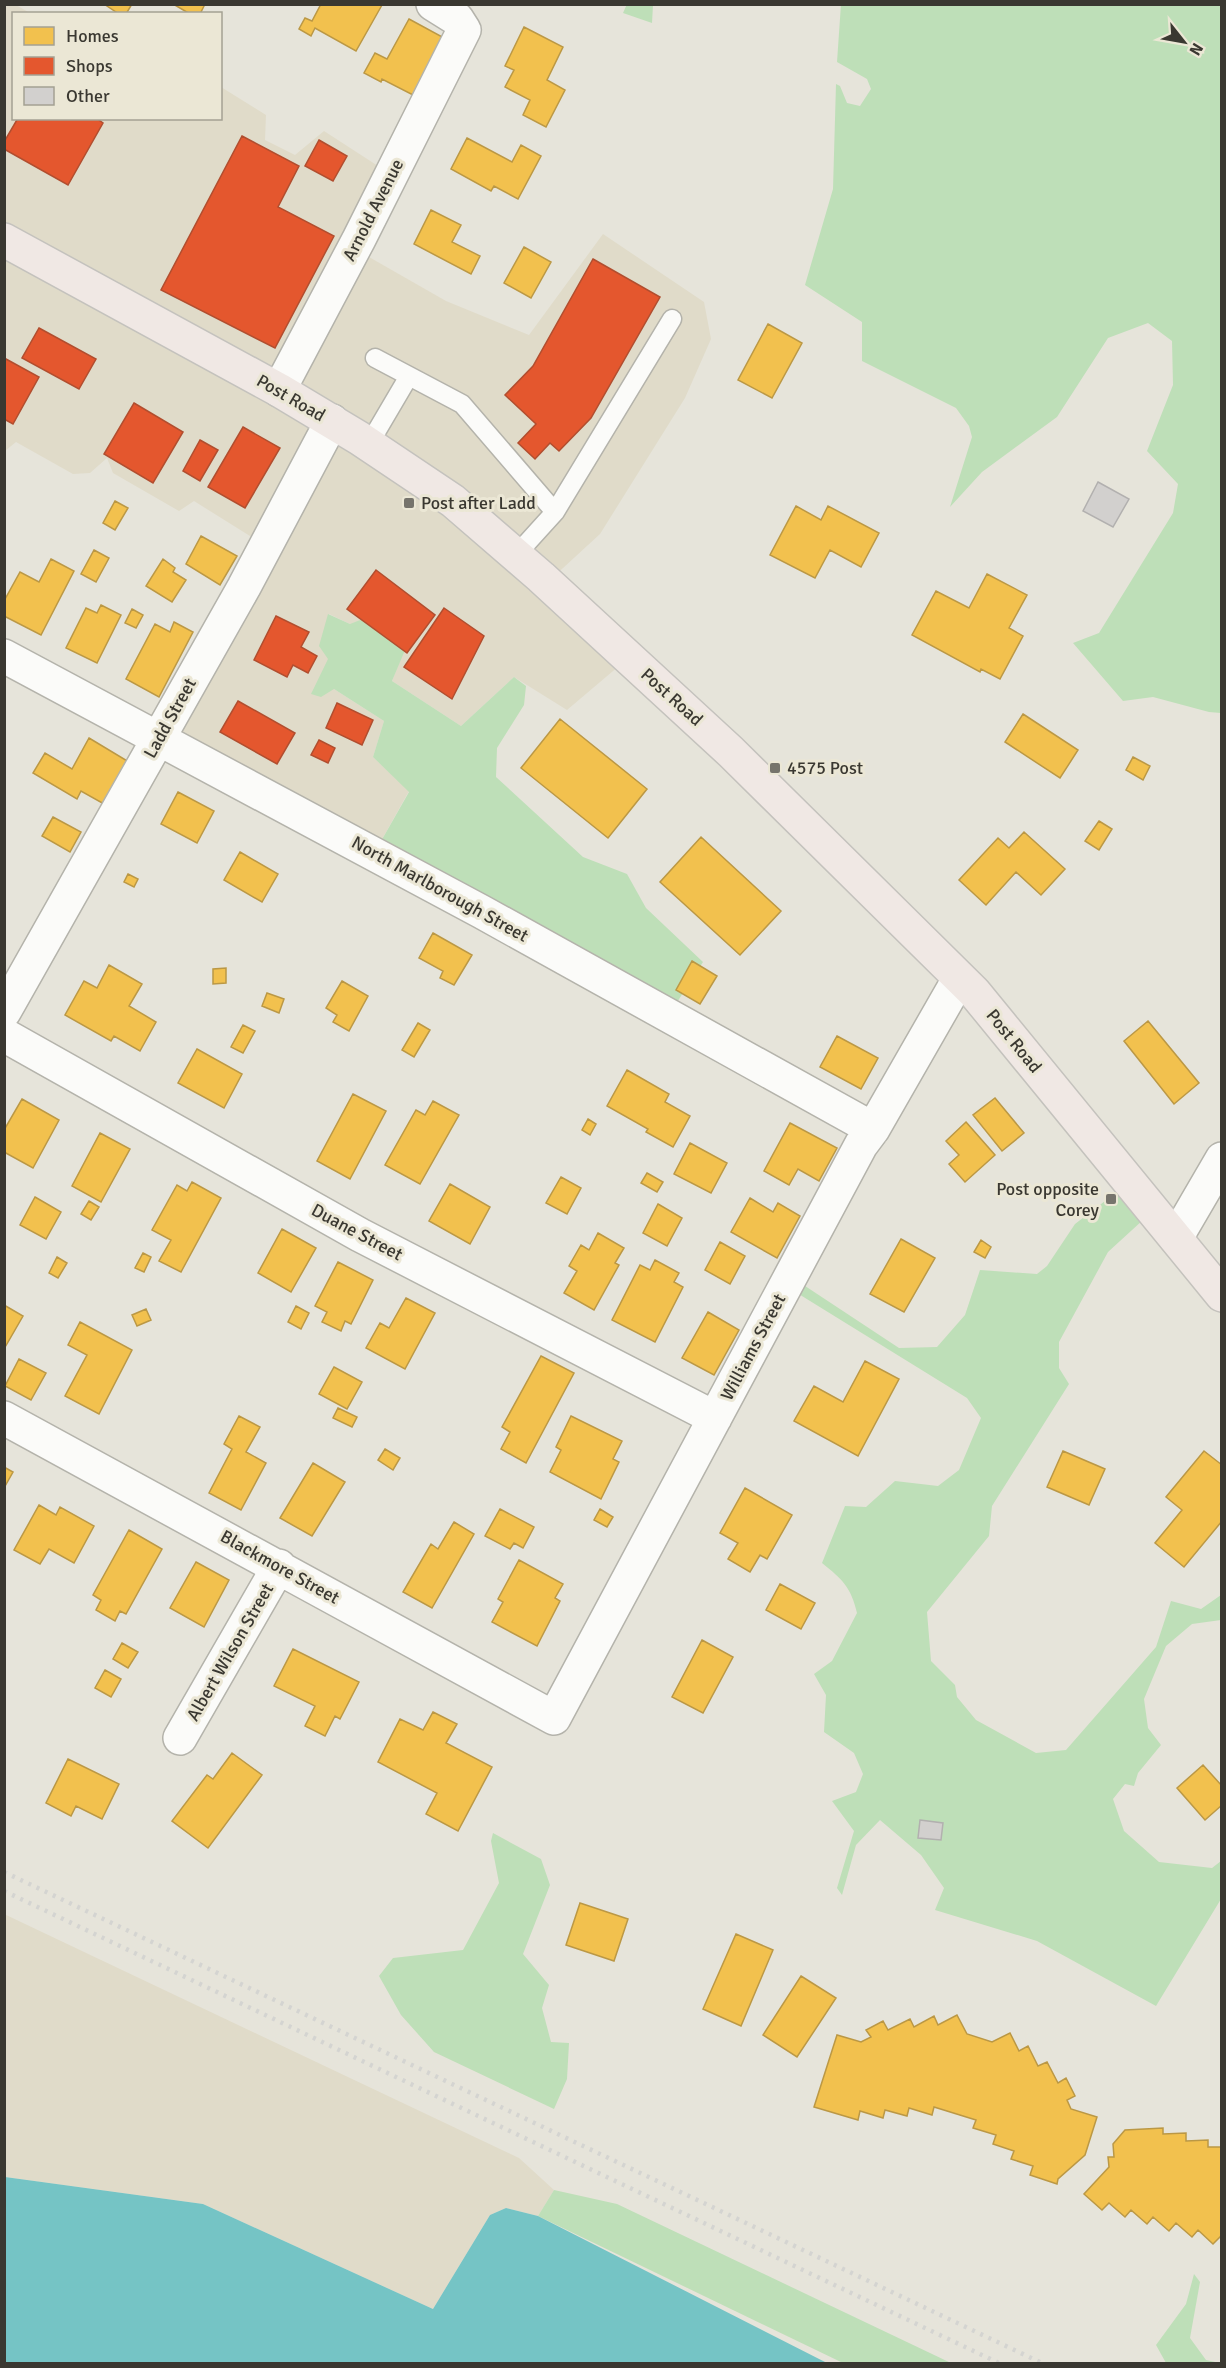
<svg xmlns="http://www.w3.org/2000/svg" width="1226" height="2368" font-family="Signika,sans-serif">
<style>
.built{fill:#e0dbc9}
.green{fill:#bedfb8}
.water{fill:#75c4c5}
.homes{fill:#f2c14e;stroke:#bb9845;stroke-width:1.5}
.shops{fill:#e4572e;stroke:#b14e2f;stroke-width:1.5}
.building{fill:#d2d0ce;stroke:#b2b0af;stroke-width:1.5}
.lines{fill:none;stroke-linecap:round;stroke-linejoin:round}
.service-casing{stroke:#b4b3ab;stroke-width:21}
.minor-casing{stroke:#b4b3ab;stroke-width:36}
.primary-casing{stroke:#c4c2bd;stroke-width:36}
.service{stroke:#fbfbf9;stroke-width:18}
.minor{stroke:#fbfbf9;stroke-width:33}
.primary{stroke:#f0e8e4;stroke-width:33}
.rail{stroke:#d4d4d1;stroke-width:4.5;stroke-dasharray:3 6;stroke-linecap:butt}
.poi-dot{fill:#76746c;stroke:#ebe7d5;stroke-width:2}
.labels{text-anchor:middle;stroke-width:6;stroke-linejoin:round;paint-order:stroke}
.street-label{font-size:18px;fill:#3a3831;stroke:#ebe7d5}
.poi-label{font-size:18px;fill:#3a3831;stroke:#ebe7d5;text-anchor:start}
</style>
<rect width="100%" height="100%" fill="#e6e4da"/>
<path class="built" d="M5 5H16L30 13 14 14V118H220L221 87 266 115 265 140 295 155 324 131 395 177 362 253 446 301 529 335 603 234 704 302 711 339 685 398 600 534 550 580 626 660 567 710 514 677 461 726 392 681 407 643 350 624 329 614 328 659 334 689 384 721 373 757 409 791 376 850 164 736 266 546 194 501 179 511 113 473 107 458 90 473 73 474 16 442 5 451Z
M4 1914 519 2158 554 2190 538 2216 506 2208 490 2215 433 2309 203 2204 5 2177Z"/>
<path class="green" d="M627 4 653 5 652 23 623 13Z
M841 4 1221 5V713L1209 712 1153 697 1123 701 1073 643 1099 633 1173 513 1178 484 1147 451 1173 385 1172 341 1148 323 1108 338 1057 417 982 472 950 507 972 437 969 426 956 408 862 361V322L805 285 833 189 836 84 840 86 847 103 860 106 871 89 867 79 837 62Z
M328 614 350 624 368 617 408 643 392 681 461 726 514 677 526 686 524 705 497 748 496 777 583 857 627 874 646 908 703 962 670 1013 376 850 409 792 373 757 384 721 334 689 321 697 311 694 328 659 319 646Z
M1131 1181 1155 1209 1108 1252 1059 1342V1368L1069 1384 992 1506 989 1536 927 1612 931 1661 955 1685 957 1697 976 1720 1036 1753 1066 1750 1156 1647 1171 1601 1201 1609 1221 1595V1620L1192 1624 1166 1646 1144 1699 1148 1728 1161 1745 1138 1773 1134 1786 1125 1784 1113 1799 1124 1831 1159 1862 1212 1868 1221 1861V1899L1156 2006 1037 1941 935 1910 944 1888 921 1855 880 1820 856 1845 842 1895 837 1888 854 1831 832 1801 856 1792 863 1774 854 1753 824 1732 826 1695 814 1674 832 1661 857 1613C851 1587 842 1579 822 1563L845 1506 866 1507 895 1481 938 1486 959 1470 981 1418 967 1398 789 1288 796 1280 899 1348 937 1347 965 1315 980 1270 1037 1274 1047 1266 1075 1224Z
M493 1833 541 1859 550 1885 523 1954 549 1985 542 2008 551 2042 569 2043 567 2079 554 2109 434 2052 401 2015 379 1976 393 1958 463 1950 499 1883 491 1841Z
M554 2190 617 2204 951 2363H843L538 2216Z
M1194 2274 1200 2282 1190 2338 1206 2360 1220 2363H1166L1156 2345 1186 2304Z"/>
<path class="water" d="M5 2177 203 2204 433 2309 490 2215 506 2208 538 2216 827 2363H5Z"/>
<path class="homes" d="M104 4H132L126 14H119Z
M173 4H205L200 14H190Z
M321 4H381L382 5 356 51 315 28 311 36 299 29 305 18 312 21Z
M409 19 446 39 415 96 382 79 381 82 364 73 375 53 387 59Z
M524 27 563 47 547 80 565 90 546 127 523 115 530 100 505 87 514 70 505 66Z
M467 138 512 162 521 145 541 156 518 199 494 186 491 191 451 169Z
M431 210 461 225 452 242 480 256 471 274 414 244Z
M524 247 551 262 531 298 504 283Z
M768 324 802 343 772 398 738 380Z
M115 501 128 508 115 530 103 523Z
M796 506 821 520 828 506 879 533 861 567 830 550 815 578 770 555Z
M201 536 237 556 220 585 186 564Z
M94 550 109 558 96 582 81 574Z
M51 559 74 571 41 635 4 616V601L20 572 39 582Z
M163 559 175 568 173 572 186 580 172 602 146 586Z
M987 574 1027 595 1009 628 1023 636 1000 679 981 669 980 672 912 635 936 591 969 608Z
M101 605 121 615 97 663 66 648 86 608 97 613Z
M132 609 143 615 136 628 125 623Z
M174 622 193 632 159 697 126 679 155 624 170 632Z
M1023 714 1078 750 1060 778 1005 742Z
M560 719 647 789 608 838 521 768Z
M89 738 129 762 104 804 81 791 77 799 33 773 45 753 72 769Z
M1133 757 1150 766 1143 780 1126 770Z
M178 792 214 811 197 843 161 824Z
M53 817 81 832 70 852 42 836Z
M1099 821 1112 829 1099 850 1085 841Z
M1024 832 1065 869 1041 895 1016 872 986 905 959 880 998 838 1009 848Z
M701 837 781 911 740 955 660 882Z
M240 852 278 874 262 902 224 880Z
M128 874 138 879 134 887 124 882Z
M433 933 472 955 454 985 440 978 443 971 419 958Z
M692 961 717 976 700 1004 676 990Z
M109 965 142 984 129 1006 156 1022 140 1051 114 1036 111 1041 65 1015 84 981 97 988Z
M226 968V983L213 984V969Z
M342 981 368 996 349 1031 333 1022 337 1015 326 1008Z
M267 993 284 999 279 1013 262 1006Z
M1148 1021 1199 1083 1174 1104 1124 1041Z
M418 1023 430 1030 414 1057 402 1050Z
M243 1025 255 1031 243 1053 231 1047Z
M837 1036 878 1058 861 1089 820 1067Z
M197 1049 242 1074 224 1108 178 1083Z
M627 1070 669 1094 665 1102 690 1116 673 1147 646 1132 648 1129 607 1106Z
M353 1094 386 1111 350 1179 317 1161Z
M995 1098 1024 1133 1002 1151 973 1115Z
M22 1099 59 1120 33 1168 4 1152V1130Z
M433 1101 459 1115 420 1184 385 1165 416 1110 425 1115Z
M588 1119 596 1124 590 1135 582 1130Z
M966 1122 995 1155 965 1182 949 1164 959 1155 946 1141Z
M790 1123 837 1148 819 1181 798 1169 789 1185 764 1171Z
M100 1133 130 1149 101 1202 72 1186Z
M690 1143 727 1163 711 1193 674 1174Z
M647 1173 663 1182 657 1192 641 1183Z
M561 1177 581 1188 567 1214 546 1203Z
M192 1182 221 1198 181 1272 159 1261 171 1240 152 1230 177 1185 187 1191Z
M450 1184 490 1207 470 1244 429 1221Z
M35 1197 61 1212 46 1239 20 1225Z
M750 1198 773 1212 778 1203 800 1216 777 1258 731 1232Z
M89 1201 99 1207 91 1220 81 1214Z
M658 1204 682 1218 667 1246 643 1233Z
M282 1229 316 1248 291 1292 258 1273Z
M598 1233 624 1248 615 1263 619 1265 594 1310 564 1293 577 1271 569 1266 581 1245 589 1250Z
M901 1239 935 1258 904 1312 870 1294Z
M981 1240 991 1247 985 1258 974 1252Z
M720 1242 745 1256 730 1284 705 1270Z
M143 1253 151 1257 144 1272 135 1268Z
M57 1257 67 1263 58 1278 49 1273Z
M655 1260 679 1273 674 1282 683 1287 655 1342 612 1320 640 1265 650 1270Z
M338 1262 373 1280 351 1324 345 1321 341 1331 322 1322 327 1312 315 1306Z
M406 1298 435 1313 405 1369 366 1348 380 1323 389 1328Z
M4 1305 23 1316 4 1349Z
M296 1306 309 1313 301 1329 288 1322Z
M146 1309 151 1320 137 1326 132 1315Z
M708 1312 739 1330 714 1375 682 1358Z
M80 1322 132 1350 99 1414 65 1396 87 1355 68 1345Z
M541 1356 574 1373 526 1463 501 1449 510 1432 502 1427Z
M19 1359 46 1373 31 1400 5 1386Z
M865 1361 899 1379 858 1456 794 1421 814 1386 843 1402Z
M334 1367 362 1382 347 1409 319 1394Z
M338 1408 357 1417 352 1427 333 1418Z
M239 1416 260 1427 246 1452 266 1463 241 1510 209 1493 232 1449 224 1444Z
M571 1416 622 1441 613 1459 619 1462 601 1499 550 1472 561 1450 556 1447Z
M385 1449 400 1458 393 1470 378 1460Z
M1063 1451 1105 1469 1089 1505 1047 1487Z
M1204 1451 1222 1465V1521L1184 1567 1155 1543 1182 1510 1166 1497Z
M313 1463 345 1482 312 1536 280 1518Z
M4 1467 13 1472 4 1488Z
M745 1488 792 1515 767 1559 760 1555 750 1572 728 1559 738 1543 720 1533Z
M39 1505 56 1515 60 1507 94 1526 74 1563 49 1549 40 1564 14 1550Z
M500 1509 534 1527 523 1548 514 1543 510 1549 485 1536Z
M600 1509 613 1517 607 1527 594 1520Z
M454 1522 474 1534 432 1608 403 1592 431 1544 438 1549Z
M129 1530 162 1549 126 1614 120 1611 115 1621 96 1610 101 1600 93 1595Z
M519 1560 563 1584 555 1598 560 1601 537 1646 492 1622 503 1602 498 1599Z
M196 1562 229 1580 204 1627 170 1608Z
M780 1584 815 1603 801 1629 766 1610Z
M702 1640 733 1657 703 1713 672 1697Z
M122 1643 138 1652 128 1668 113 1659Z
M293 1649 359 1682 340 1719 335 1716 325 1736 305 1726 315 1706 274 1686Z
M105 1670 121 1679 111 1697 95 1688Z
M433 1712 457 1724 446 1743 492 1767 458 1831 426 1814 437 1793 378 1762 400 1719 423 1730Z
M232 1753 262 1775 208 1848 172 1821 207 1775 213 1779Z
M68 1759 119 1784 102 1819 76 1806 71 1816 46 1803Z
M1203 1765 1222 1786V1805L1205 1820 1177 1788Z
M580 1903 628 1919 614 1961 566 1945Z
M736 1934 773 1950 741 2026 703 2009Z
M801 1976 836 1998 797 2057 763 2035Z
M957 2015 967 2034 992 2042 1010 2033 1019 2051 1028 2046 1038 2066 1047 2062 1058 2083 1066 2078 1075 2096 1067 2100 1071 2109 1097 2117 1085 2155 1058 2179 1057 2184 1030 2175 1033 2166 1011 2159 1014 2151 993 2144 996 2135 973 2128 976 2120 934 2107 932 2115 909 2108 907 2116 885 2110 883 2118 860 2111 858 2120 814 2107 837 2035 861 2042 871 2037 866 2030 883 2021 888 2030 910 2019 914 2027 934 2016 938 2025Z
M1163 2128V2134L1186 2133V2141L1208 2140V2147H1222V2238L1220 2237 1213 2244 1198 2230 1192 2237 1176 2223 1169 2231 1153 2217 1147 2224 1131 2210 1125 2217 1109 2203 1102 2210 1084 2194 1109 2167 1108 2157H1114L1113 2144 1125 2130Z"/>
<path class="shops" d="M18 118H96L103 123 68 185 4 149V142Z
M242 136 299 166 278 207 334 236 275 348 161 290Z
M319 140 347 156 333 181 305 166Z
M593 259 660 297 591 418 559 451 550 443 535 459 518 443 536 424 505 395 533 366Z
M39 328 96 359 79 389 22 358Z
M6 359 39 377 13 424 4 419V362Z
M134 403 183 432 153 483 104 454Z
M243 427 280 448 245 508 208 487Z
M200 440 218 450 200 481 183 471Z
M376 570 435 615 407 653 347 609Z
M444 608 484 636 452 699 404 667Z
M276 616 309 632 301 647 317 656 308 673 293 665 287 677 254 660Z
M238 701 295 733 277 764 220 732Z
M337 703 373 720 362 745 326 728Z
M319 740 335 748 328 763 311 755Z"/>
<path class="building" d="M1098 482 1129 499 1113 527 1083 511Z
M920 1820 943 1823 941 1840 918 1838Z"/>
<g class="lines">
<defs>
<path id="service" d="M375 358 462 404 555 512
M369 444 409 376
M516 555 555 512 672 319"/>
<path id="minor" d="M279 390 359 239 464 30 457 19 433 4
M4 656 482 912 873 1129
M4 1012 244 587 332 421
M4 1035 360 1235 715 1418
M1176 1238 1222 1159
M4 1418 554 1718 861 1145 873 1129 959 979
M180 1738 279 1566"/>
<path id="primary" d="M4 240 279 390 359 438 453 501 541 577 731 752 974 992 1222 1295"/>
</defs>
<use href="#service" class="service-casing"/>
<use href="#minor" class="minor-casing"/>
<use href="#primary" class="primary-casing"/>
<use href="#service" class="service"/>
<use href="#minor" class="minor"/>
<use href="#primary" class="primary"/>
<path class="rail" d="M4 1872 1044 2364
M4 1891 1001 2364"/>
</g>
<g class="poi-dot">
<rect x="403" y="497" width="12" height="12" rx="3"/>
<rect x="769" y="762" width="12" height="12" rx="3"/>
<rect x="1105" y="1193" width="12" height="12" rx="3"/>
</g>
<g class="labels">
<g class="street-label">
<text transform="translate(373 210) rotate(-63)" y="6">Arnold Avenue</text>
<text transform="translate(291 398) rotate(30)" y="6">Post Road</text>
<text transform="translate(672 697) rotate(42)" y="6">Post Road</text>
<text transform="translate(170 718) rotate(-61)" y="6">Ladd Street</text>
<text transform="translate(440 889) rotate(29)" y="6">North Marlborough Street</text>
<text transform="translate(1014 1041) rotate(51)" y="6">Post Road</text>
<text transform="translate(357 1232) rotate(28)" y="6">Duane Street</text>
<text transform="translate(753 1347) rotate(-62)" y="6">Williams Street</text>
<text transform="translate(280 1567) rotate(29)" y="6">Blackmore Street</text>
<text transform="translate(230 1652) rotate(-60)" y="6">Albert Wilson Street</text>
</g>
<g class="poi-label">
<text x="421" y="509">Post after Ladd</text>
<text x="787" y="774">4575 Post</text>
<text x="1099" y="1195" text-anchor="end">Post opposite<tspan x="1099" dy="21">Corey</tspan></text>
</g>
</g>
<rect width="1226" height="2368" fill="none" stroke="#3a3831" stroke-width="12"/>
<rect x="12" y="12" width="210" height="108" fill="#ebe7d5" stroke="#a4a193" stroke-width="1.5"/>
<rect x="24" y="27" width="30" height="18" fill="#f2c14e" stroke="#a4a193" stroke-width="1.5"/>
<text x="66" y="42" font-size="18" fill="#3a3831">Homes</text>
<rect x="24" y="57" width="30" height="18" fill="#e4572e" stroke="#a4a193" stroke-width="1.5"/>
<text x="66" y="72" font-size="18" fill="#3a3831">Shops</text>
<rect x="24" y="87" width="30" height="18" fill="#d2d0ce" stroke="#a4a193" stroke-width="1.5"/>
<text x="66" y="102" font-size="18" fill="#3a3831">Other</text>
<g transform="translate(1184 42) rotate(121)" stroke="#ebe7d5" stroke-width="4.5" paint-order="stroke">
<path d="M0-4.5L10 22L0 15L-10 22Z" fill="#3a3831"/>
<text y="-9" font-size="16" font-weight="bold" text-anchor="middle" fill="#3a3831">N</text>
</g>
</svg>
